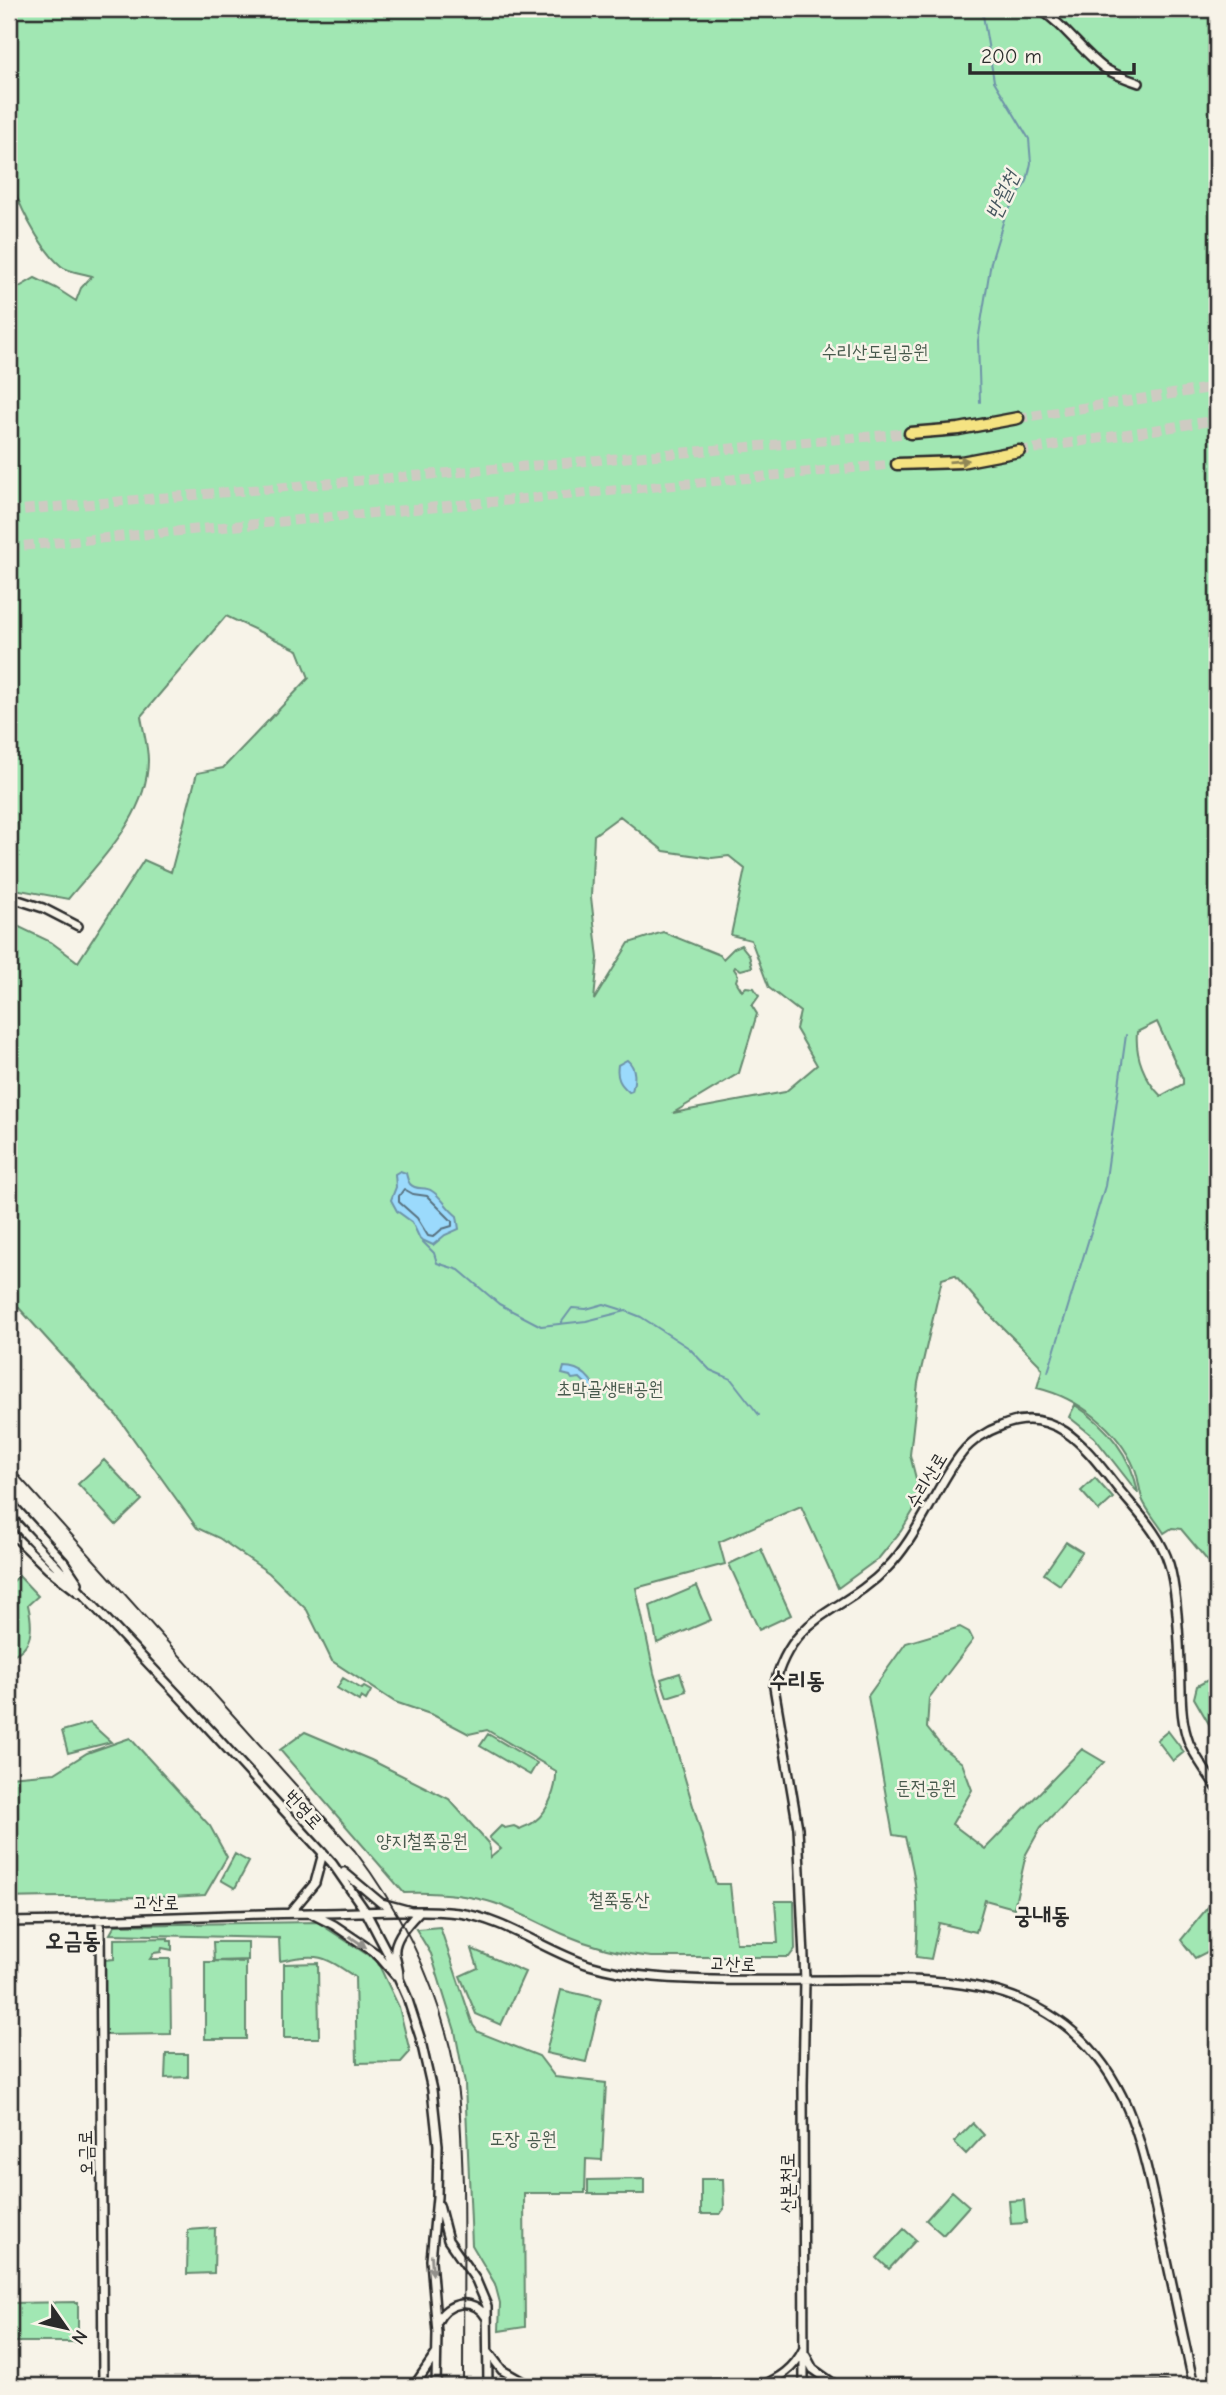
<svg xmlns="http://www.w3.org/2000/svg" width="1226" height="2395" font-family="'Comic Neue','Poor Story',sans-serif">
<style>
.green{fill:#a1e7b3;stroke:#66896f;stroke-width:2;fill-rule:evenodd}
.water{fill:#9bdafc;stroke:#6e94a8;stroke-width:2}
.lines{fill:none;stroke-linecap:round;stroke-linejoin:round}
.shore{stroke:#58717f;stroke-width:2}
.stream{stroke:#6e94a8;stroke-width:2}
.highway-tunnel{stroke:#cecbc2;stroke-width:10;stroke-dasharray:10 5;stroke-linecap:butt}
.minor-casing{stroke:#2b2b2b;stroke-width:12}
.highway-casing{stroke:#2b2b2b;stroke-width:15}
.minor{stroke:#f7f3e8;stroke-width:7}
.highway{stroke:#f5e382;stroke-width:10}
.rail{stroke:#2b2b2b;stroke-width:2}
.oneway{fill:#908756}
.oneway2{fill:#918f8a}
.labels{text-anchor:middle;stroke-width:5;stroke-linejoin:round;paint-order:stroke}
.park-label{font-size:19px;fill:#485a4d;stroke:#f7f3e8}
.street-label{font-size:19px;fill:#2b2b2b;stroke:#f7f3e8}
.water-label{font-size:21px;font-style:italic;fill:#47575f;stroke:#f7f3e8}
.quarter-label{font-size:23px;font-weight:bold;fill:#2b2b2b;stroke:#f7f3e8}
</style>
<rect width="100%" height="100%" fill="#f7f3e8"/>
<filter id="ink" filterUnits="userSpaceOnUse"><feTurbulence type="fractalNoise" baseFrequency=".0143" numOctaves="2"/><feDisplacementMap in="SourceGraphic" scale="14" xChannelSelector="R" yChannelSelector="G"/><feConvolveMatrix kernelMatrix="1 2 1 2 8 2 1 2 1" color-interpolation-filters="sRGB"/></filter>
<g filter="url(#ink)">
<path class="green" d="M9 9H1217V1572L1181 1529 1172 1528 1164 1533C1158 1523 1148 1512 1143 1501 1139 1491 1139 1479 1135 1469 1118 1429 1079 1398 1037 1388L1042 1370 1039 1364 985 1310 955 1275 942 1279 918 1383 910 1455 921 1498 901 1531 879 1558 838 1588 801 1506 719 1542 725 1564 636 1588 654 1673 716 1884H730L736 1943H778L775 1901H794L795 1949 789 1957H651C620 1954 591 1946 563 1934 540 1924 518 1911 494 1903 465 1894 434 1892 404 1893L280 1750 305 1732 371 1760 449 1799 488 1843 490 1849V1858L501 1849 489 1838 501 1826 505 1828 514 1826 520 1829C525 1826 531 1825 535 1821 549 1811 557 1786 556 1771L487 1730 469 1734 433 1715 395 1702 332 1661 307 1610 269 1573 219 1538 197 1528 117 1416 9 1297V922L51 942 78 962 144 860 171 872 197 773 223 768 309 678 298 650 226 616 141 716C143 730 148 746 148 760 148 815 101 859 68 899L9 888V293L35 278 56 288 76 301 81 288 92 276C83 273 68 272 61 266 38 246 17 202 9 174ZM620 816 664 851 712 858 729 856 745 869 731 935 751 940 769 988 800 1012 796 1029 817 1065 785 1092 673 1113 739 1073 757 1014 752 1006 759 996 754 988 746 987 742 991 736 981 738 975 734 969 735 967 741 970 752 967 749 955 741 945 734 948 723 959 720 955 663 932 629 943 594 1000 598 958 591 897 594 835ZM1157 1022 1183 1079V1084L1161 1096C1144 1079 1135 1056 1137 1032Z
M1075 1405C1106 1425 1132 1456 1138 1493L1094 1437 1069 1417Z
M104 1460 142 1500 116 1525 78 1484Z
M1095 1478 1113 1498 1099 1511 1081 1491Z
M1066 1542 1082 1552 1060 1585 1044 1574Z
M761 1549 791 1615 759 1630 729 1564Z
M19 1576 38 1596 28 1605C33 1626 34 1649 9 1656V1585Z
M697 1586 711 1620 657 1643 650 1606Z
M960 1627 969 1632 973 1640 929 1698 927 1728 943 1748 962 1763 972 1790 952 1824 985 1849 1082 1749 1104 1762 1041 1827 1026 1854 1014 1908 985 1900 976 1932 939 1923 931 1959 916 1957C919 1909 918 1884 905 1837L893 1835 868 1696 906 1643Z
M680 1673 686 1691 667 1697 661 1679Z
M1217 1675V1729L1213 1731 1194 1698 1197 1686Z
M343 1678 362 1689 364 1687 371 1691 366 1700 361 1697 359 1701 337 1688Z
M90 1723 111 1742 68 1753 62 1731Z
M1168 1731 1184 1752 1173 1761 1157 1740Z
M488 1734 537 1763 530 1775 480 1746Z
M130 1738 210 1826 227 1857 205 1895C140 1900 74 1895 9 1898V1777L55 1773 87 1753Z
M235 1854 249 1862 235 1888 221 1880Z
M1217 1896V1947L1195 1958 1181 1940Z
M317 1922 377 1961 399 2007 410 2052 401 2062 357 2063 355 1977C324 1956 318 1952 280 1961L279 1938 110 1934 115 1925Z
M440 1927 473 2025 478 2032 539 2056 555 2077 606 2083 602 2160 586 2159 585 2193H524L525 2327 499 2331 500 2303 495 2284 472 2245 465 2084 455 2031 431 1954 416 1929Z
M168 1938V1941H172V1950L162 1948 161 1952 154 1953 150 1959H170L171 2034 105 2035 104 1960 114 1959V1939Z
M213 1942H248V1960L215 1961 246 1962V2039H205V1962H214Z
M472 1949 525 1972 501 2025 476 2014 460 1976 478 1968Z
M318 1963 319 2038H284V1964Z
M561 1990 601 1999 586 2062 546 2053Z
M166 2054H188V2077L165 2078Z
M973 2123 984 2135 966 2154 954 2142Z
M644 2179V2194H588V2180Z
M701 2179H723L724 2209 720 2214H701Z
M952 2191 969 2206 943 2235 926 2220Z
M1024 2200 1026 2223 1011 2224 1009 2201Z
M215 2228 214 2273 187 2274 188 2230Z
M904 2229 916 2240 889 2269 877 2258Z
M78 2302V2342H9V2303Z
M85 2381 92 2386H9V2383Z"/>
<path class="water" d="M627 1060C637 1068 635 1080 632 1091L629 1092C620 1084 616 1078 618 1065Z
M400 1171 406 1173C407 1177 407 1180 410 1184 416 1191 425 1186 432 1191 442 1197 447 1209 457 1216L459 1229 445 1235 433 1245 420 1239 412 1222 397 1211 391 1200 396 1187 395 1174Z
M564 1367C584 1367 594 1381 600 1399L594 1400 587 1392 586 1384 580 1378 572 1379 570 1376 562 1374Z"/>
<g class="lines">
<path class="shore" d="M404 1189 413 1194 427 1196 452 1221V1226L442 1229 433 1237 428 1236 417 1218 399 1202V1196Z"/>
<path class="stream" d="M980 402 978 341 991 262 1005 216 1027 181 1031 163 1029 139 994 81 982 9
M420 1239 434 1253 437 1263 459 1270 499 1304 541 1326 586 1321 626 1311 641 1317 689 1348 710 1370 731 1379 759 1415
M561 1323 572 1308 586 1309 604 1304 623 1310
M1048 1372 1105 1186 1126 1035"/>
<path class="highway-tunnel" d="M1018 418 1217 387
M1019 451 1217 420
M9 511 910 433
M9 547 897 464"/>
<defs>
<path id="minor" d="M1039 9C1065 25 1080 50 1104 68 1115 75 1127 79 1139 83
M9 897 43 908 78 926
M9 1501 64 1562 78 1583
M9 1516 178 1695 332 1863 366 1912 388 1954 407 1997 420 2037 432 2090 438 2145 437 2197 431 2260 437 2333 436 2386
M9 1531 48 1569 79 1593
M344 1872 381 1903 418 1913C409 1922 393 1940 395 1954 396 1963 399 1967 399 1977
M290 1913 315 1883 323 1853
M312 1914 334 1925 377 1954 395 1975
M100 1920 103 2386
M9 1922C110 1921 210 1914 311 1913 358 1913 412 1908 459 1913 505 1919 545 1951 589 1965 609 1971 633 1975 654 1977 713 1982 773 1980 831 1980 920 1980 1013 1972 1082 2040 1137 2093 1147 2171 1163 2242 1173 2290 1184 2338 1194 2386
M439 2205 448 2240 476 2280 487 2306 488 2386
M437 2322C447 2302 473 2296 486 2317
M489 2353 502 2370 525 2383
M806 2356 813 2369 834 2384
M103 2385 711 2386
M414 2386 436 2354
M761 2386C779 2378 794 2369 803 2350
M804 2386 803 2085 805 1980 798 1828 774 1687C792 1612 841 1615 887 1568 904 1551 917 1528 929 1507 939 1489 949 1469 962 1453 971 1441 987 1431 1001 1426 1055 1403 1087 1449 1116 1486 1136 1511 1160 1533 1169 1564 1177 1590 1179 1637 1180 1664 1182 1691 1179 1717 1189 1743 1196 1758 1208 1774 1217 1788
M823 2386 908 2383 1165 2386"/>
<path id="highway" d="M910 433 959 429 1018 418
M897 464 961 462 1019 451"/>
</defs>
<use href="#minor" class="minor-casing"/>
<use href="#highway" class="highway-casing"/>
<use href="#minor" class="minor"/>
<use href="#highway" class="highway"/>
<path class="rail" d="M9 1465 355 1851C397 1906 429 1968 447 2036 461 2084 461 2134 463 2184 464 2251 463 2319 463 2386"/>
</g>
<defs><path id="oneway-solid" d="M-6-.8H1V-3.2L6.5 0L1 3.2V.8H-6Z" transform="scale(1.75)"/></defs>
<use class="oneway" href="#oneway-solid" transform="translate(959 461) rotate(-5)"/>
<g class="oneway2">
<use href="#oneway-solid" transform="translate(358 1942) rotate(34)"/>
<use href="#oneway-solid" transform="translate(432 2265) rotate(87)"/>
</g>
</g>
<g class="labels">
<g class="park-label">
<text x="875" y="358">수리산도립공원</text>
<text x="610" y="1395">초막골생태공원</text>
<text x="926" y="1794">둔전공원</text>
<text x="422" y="1847">양지철쭉공원</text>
<text x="619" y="1906">철쭉동산</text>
<text x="523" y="2145">도장 공원</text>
</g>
<g class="street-label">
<text transform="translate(926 1480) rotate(-59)" y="7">수리산로</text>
<text transform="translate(304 1809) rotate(48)" y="7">번영로</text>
<text x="156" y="1909">고산로</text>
<text transform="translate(733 1963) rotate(2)" y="7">고산로</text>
<text transform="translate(85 2153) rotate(-91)" y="7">오금로</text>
<text transform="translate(787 2183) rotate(-90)" y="7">산본천로</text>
</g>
<g class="water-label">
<text transform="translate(1002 195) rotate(-65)" y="7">반월천</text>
</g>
<g class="quarter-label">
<text x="797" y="1688">수리동</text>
<text x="1042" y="1923">궁내동</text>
<text x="73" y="1948">오금동</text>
</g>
</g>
<rect width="1226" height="2395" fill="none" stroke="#f7f3e8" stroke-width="35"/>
<rect x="18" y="18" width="1191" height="2360" fill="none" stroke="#2b2b2b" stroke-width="2.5" filter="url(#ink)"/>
<g transform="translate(66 2328) rotate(124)" stroke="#f7f3e8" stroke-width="5" paint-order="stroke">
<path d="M0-5L12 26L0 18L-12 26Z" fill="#2b2b2b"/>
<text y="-10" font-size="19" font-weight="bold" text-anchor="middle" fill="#2b2b2b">N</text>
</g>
<path d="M970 63v10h164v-10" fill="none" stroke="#2b2b2b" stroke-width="3.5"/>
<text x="981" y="63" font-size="21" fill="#2b2b2b" stroke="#f7f3e8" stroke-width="5" paint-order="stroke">200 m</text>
</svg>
